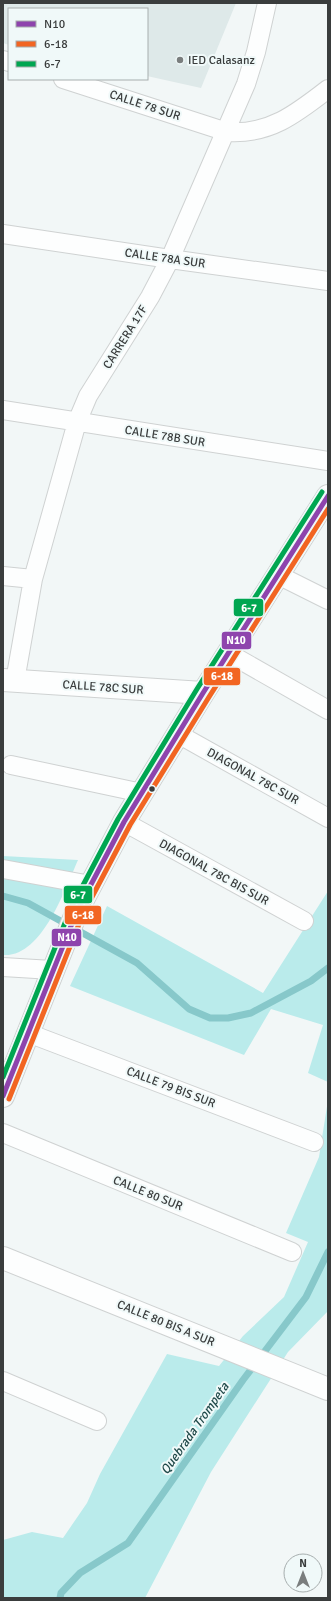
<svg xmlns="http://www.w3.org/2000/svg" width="331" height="1601" font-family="Signika,sans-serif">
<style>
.built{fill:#dee9e9}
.green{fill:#baebeb}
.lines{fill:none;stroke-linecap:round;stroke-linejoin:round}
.stream{stroke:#87c8ca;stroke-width:7}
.minor-casing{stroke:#cfd2d2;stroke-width:20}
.tertiary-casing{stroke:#cfd2d2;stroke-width:24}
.minor{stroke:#fdfefe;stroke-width:18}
.tertiary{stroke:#fdfefe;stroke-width:22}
.bus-1-casing{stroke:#f0f9f9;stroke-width:8}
.bus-2-casing{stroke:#f0f9f9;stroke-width:8}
.bus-3-casing{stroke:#f0f9f9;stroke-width:8}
.bus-1{stroke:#8e44ad;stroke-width:5}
.bus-2{stroke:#f26522;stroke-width:5}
.bus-3{stroke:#00a651;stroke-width:5}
.poi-dot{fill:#7a7e7e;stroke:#f0f9f9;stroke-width:1.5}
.bus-dot{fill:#3a3d3d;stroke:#f0f9f9;stroke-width:1.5}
.labels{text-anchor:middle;stroke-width:4;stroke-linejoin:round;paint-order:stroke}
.poi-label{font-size:12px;fill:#3a3d3d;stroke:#f0f9f9;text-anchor:start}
.street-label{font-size:12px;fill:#3a3d3d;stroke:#f0f9f9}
.water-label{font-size:13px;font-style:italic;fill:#1f4949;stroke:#f0f9f9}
.line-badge{stroke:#f0f9f9;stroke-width:1.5}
.badge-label{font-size:11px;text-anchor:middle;font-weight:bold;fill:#fff}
</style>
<rect width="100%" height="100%" fill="#f2f7f7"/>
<path class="built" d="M3 3H236L201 88 147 76V9H9V45L3 43Z"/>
<path class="green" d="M3 856 78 860C65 889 42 958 3 955Z
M328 891V1082L308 1073 323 1025 271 1009 244 1055 70 986 107 906 263 993Z
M328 1100V1311L288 1352 211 1472 145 1598H3V1540L32 1532 63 1538 87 1503 100 1474 167 1354 219 1366 243 1336 284 1297 308 1242 286 1233 319 1157Z"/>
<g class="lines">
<path class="stream" d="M3 896 28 903 137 963 189 1009 210 1018H228L251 1013 311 981 328 968
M60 1598 61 1593 80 1573 128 1543 243 1380 306 1297 328 1252"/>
<defs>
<path id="minor" d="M3 60 9 62
M63 79 227 132C269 135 296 114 328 89
M3 234 170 259 328 281
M3 410 328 461
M278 575 328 600
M3 576 33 579
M228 653 328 710
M15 681 33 579 77 422 88 396 150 297 170 259 246 84 256 52 267 3
M178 734 328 818
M11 765 142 793
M124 822 304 921
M3 869 91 885
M3 967 52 970
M28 1033 314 1142
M3 1133 292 1252
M3 1381 97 1421"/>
<path id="tertiary" d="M3 680 203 693
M3 1096 77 911 124 822 203 693 328 496
M3 1258 328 1389"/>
</defs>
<use href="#minor" class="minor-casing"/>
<use href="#tertiary" class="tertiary-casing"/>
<use href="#minor" class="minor"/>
<use href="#tertiary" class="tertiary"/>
<defs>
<path id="bus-1" d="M3 1096 77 911 124 822 203 693 328 496"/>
<path id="bus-2" d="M9 1099 83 914 130 825 209 697 328 509"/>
<path id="bus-3" d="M3 1077 71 908 118 819 197 689 322 492"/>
</defs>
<use href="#bus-1" class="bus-1-casing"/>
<use href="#bus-2" class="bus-2-casing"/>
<use href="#bus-3" class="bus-3-casing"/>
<use href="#bus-1" class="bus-1"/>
<use href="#bus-2" class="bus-2"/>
<use href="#bus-3" class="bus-3"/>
</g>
<circle class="poi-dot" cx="180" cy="60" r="4"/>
<circle class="bus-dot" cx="152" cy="789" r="3.5"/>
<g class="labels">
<g class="poi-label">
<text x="188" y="64">IED Calasanz</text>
</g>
<g class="street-label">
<text transform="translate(145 105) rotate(18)" y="4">CALLE 78 SUR</text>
<text transform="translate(165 258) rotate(8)" y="4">CALLE 78A SUR</text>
<text transform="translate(125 337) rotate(-58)" y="4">CARRERA 17F</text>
<text transform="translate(165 436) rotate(9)" y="4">CALLE 78B SUR</text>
<text transform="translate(103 687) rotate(4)" y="4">CALLE 78C SUR</text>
<text transform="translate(253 776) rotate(29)" y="4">DIAGONAL 78C SUR</text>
<text transform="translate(214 872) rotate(29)" y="4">DIAGONAL 78C BIS SUR</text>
<text transform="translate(171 1087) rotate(21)" y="4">CALLE 79 BIS SUR</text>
<text transform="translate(148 1193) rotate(22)" y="4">CALLE 80 SUR</text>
<text transform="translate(166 1323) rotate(22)" y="4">CALLE 80 BIS A SUR</text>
</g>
<g class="water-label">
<text transform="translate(194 1428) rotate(-55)" y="5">Quebrada Trompeta</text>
</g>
</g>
<g class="line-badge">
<rect x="233" y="598" width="31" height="19" rx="4" fill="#00a651"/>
<rect x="221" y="631" width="31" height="19" rx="4" fill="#8e44ad"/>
<rect x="203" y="667" width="38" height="19" rx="4" fill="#f26522"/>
<rect x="63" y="885" width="30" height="19" rx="4" fill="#00a651"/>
<rect x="64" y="905" width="38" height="20" rx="4" fill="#f26522"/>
<rect x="51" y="928" width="31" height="19" rx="4" fill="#8e44ad"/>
</g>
<g class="badge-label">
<text x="249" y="612">6-7</text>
<text x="236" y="644">N10</text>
<text x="222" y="680">6-18</text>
<text x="78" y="899">6-7</text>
<text x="83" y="919">6-18</text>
<text x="67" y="941">N10</text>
</g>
<rect width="331" height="1601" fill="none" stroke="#3a3d3d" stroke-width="8"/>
<rect x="8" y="8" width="140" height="72" fill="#f0f9f9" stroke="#a7aeae"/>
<rect x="16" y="21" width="20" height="6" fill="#8e44ad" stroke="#a7aeae"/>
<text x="44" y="28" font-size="12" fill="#3a3d3d">N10</text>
<rect x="16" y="41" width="20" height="6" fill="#f26522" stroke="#a7aeae"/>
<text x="44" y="48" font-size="12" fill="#3a3d3d">6-18</text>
<rect x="16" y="61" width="20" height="6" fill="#00a651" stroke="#a7aeae"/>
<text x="44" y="68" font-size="12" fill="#3a3d3d">6-7</text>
<g transform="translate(303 1573)"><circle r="19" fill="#f0f9f9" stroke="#a7aeae"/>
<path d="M0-3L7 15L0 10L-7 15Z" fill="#7a7e7e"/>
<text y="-6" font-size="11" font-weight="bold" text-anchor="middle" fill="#3a3d3d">N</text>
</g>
</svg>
